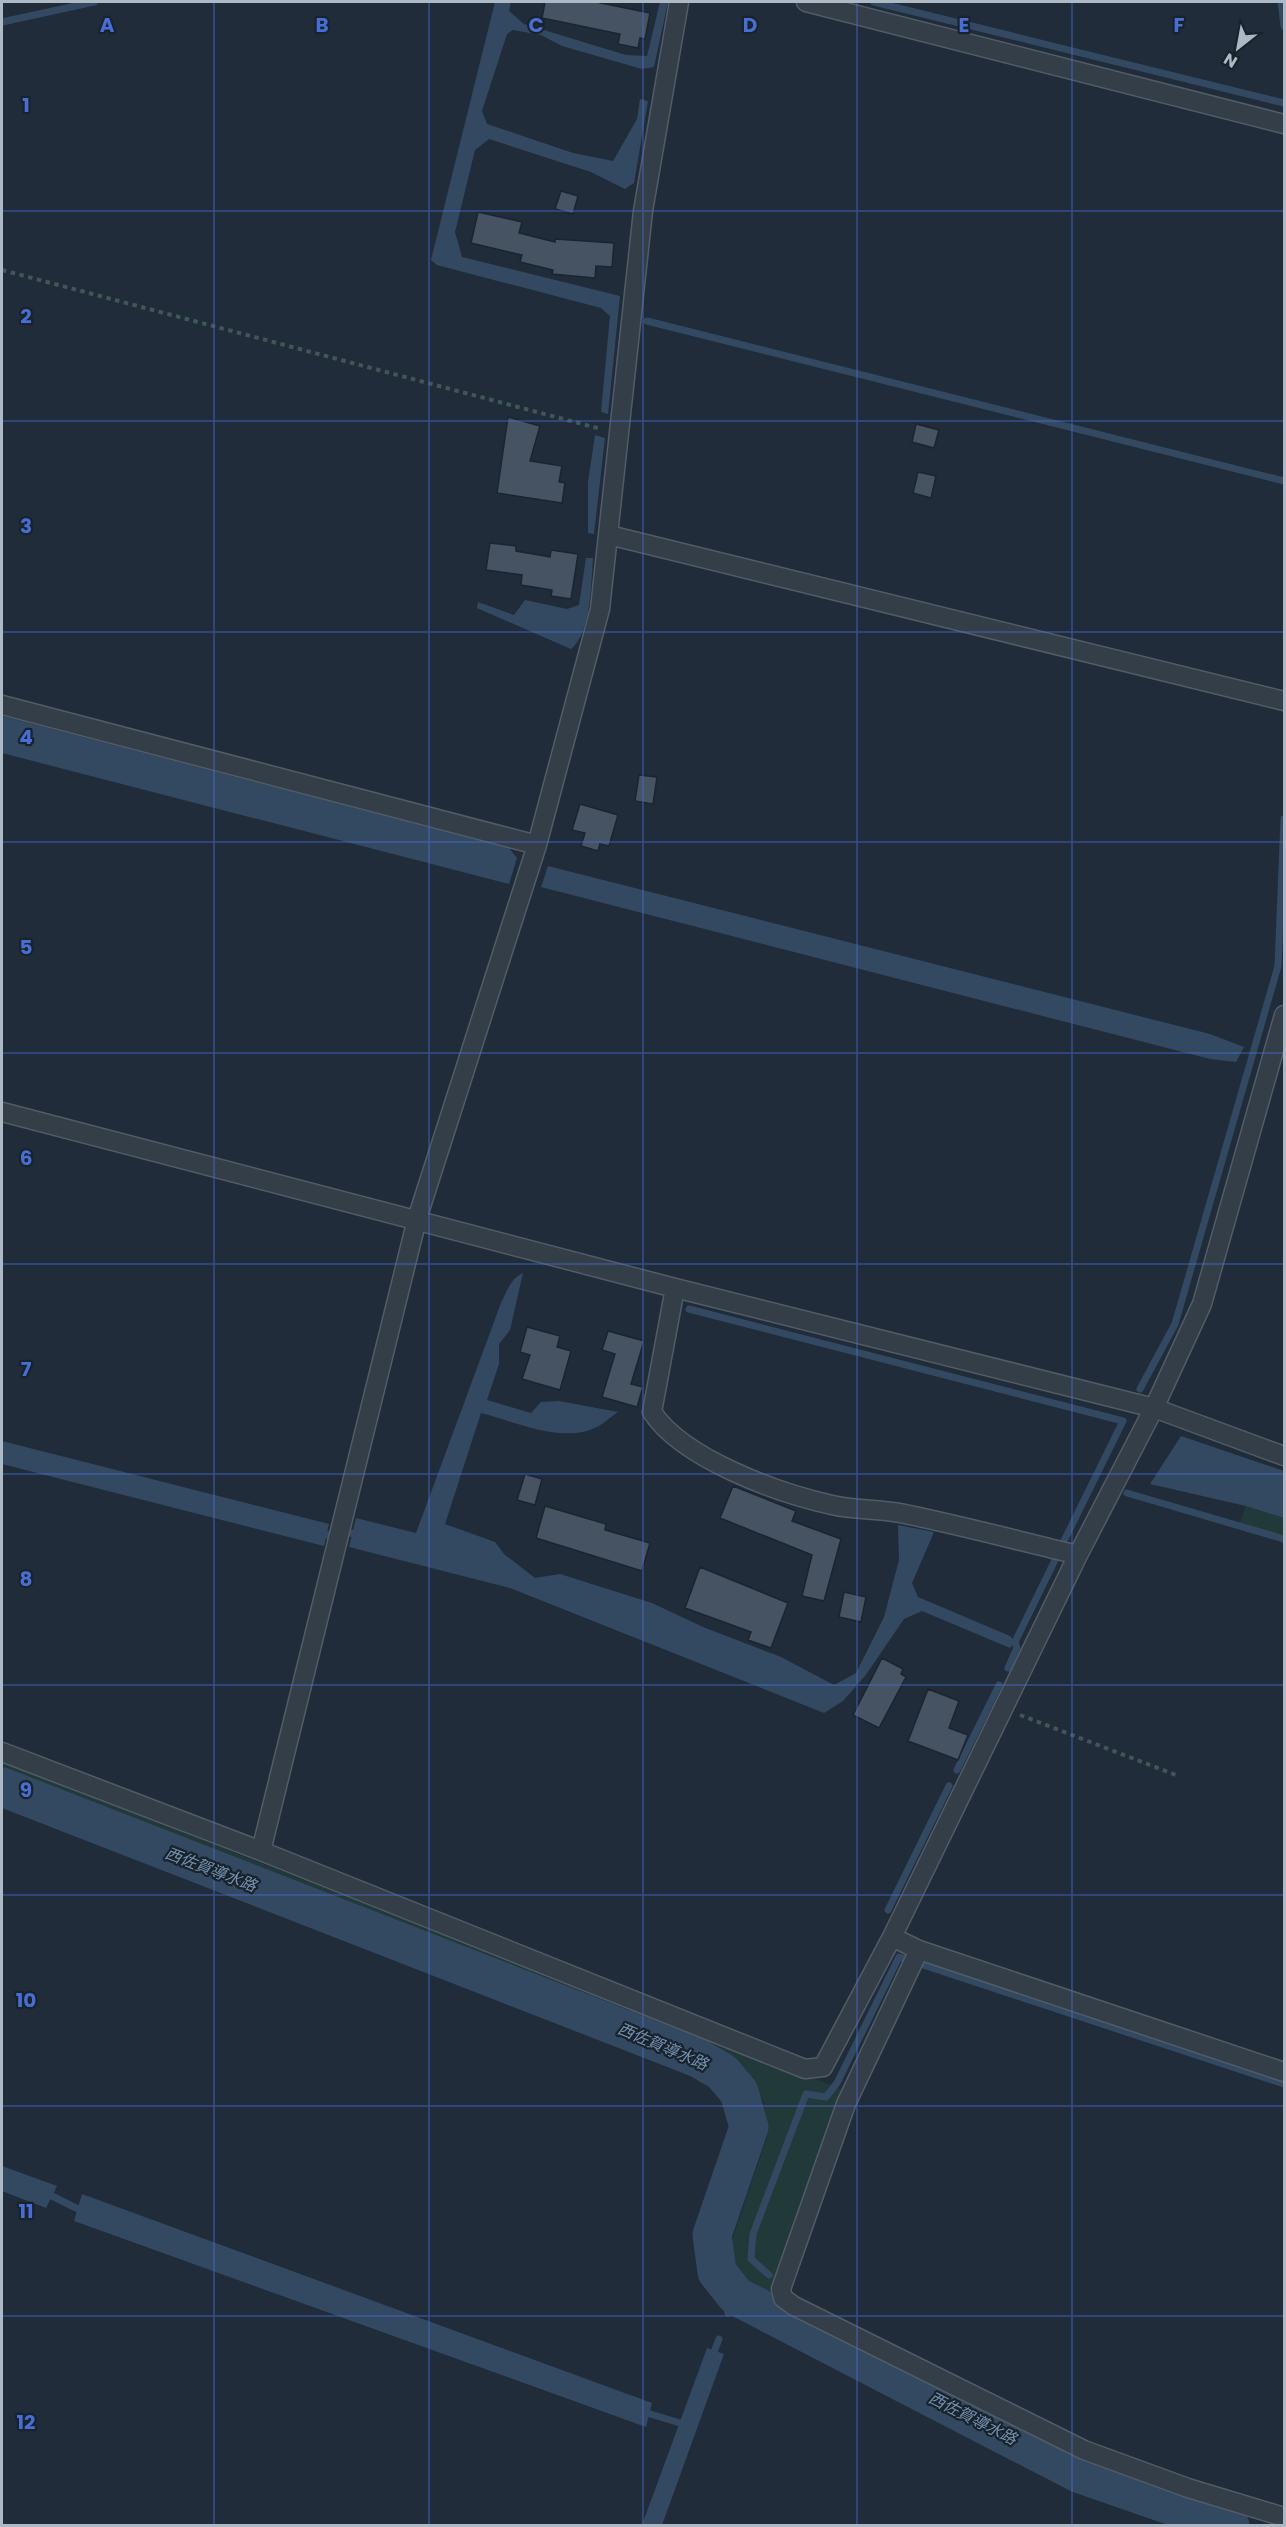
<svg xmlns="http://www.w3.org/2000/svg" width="1286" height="2527" font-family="Poppins,'Noto Sans JP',sans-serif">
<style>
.green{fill:#22393a}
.water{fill:#334961}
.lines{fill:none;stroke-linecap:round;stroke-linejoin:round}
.stream{stroke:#334961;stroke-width:7}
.river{stroke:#334961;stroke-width:39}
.building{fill:#465363;stroke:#1b2530;stroke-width:1.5}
.street-casing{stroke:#515c67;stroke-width:21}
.path{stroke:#405657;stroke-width:4;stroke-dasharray:4.5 4.5;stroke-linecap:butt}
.street{stroke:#343e49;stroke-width:18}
.grid{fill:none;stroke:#486ed3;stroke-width:1.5;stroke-opacity:0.55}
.labels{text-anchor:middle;stroke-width:4.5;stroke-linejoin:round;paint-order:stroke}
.water-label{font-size:16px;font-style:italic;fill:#7591af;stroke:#19232e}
.grid-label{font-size:20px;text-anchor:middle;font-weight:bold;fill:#486ed3;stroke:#19232e;stroke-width:4.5;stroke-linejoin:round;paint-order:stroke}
</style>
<rect width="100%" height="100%" fill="#202c39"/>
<path class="green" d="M1246 1506 1284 1518V1543L1238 1528Z
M2 1762 843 2090 767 2299 737 2281 731 2243 767 2137 764 2102 736 2062 2 1775Z"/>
<path class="water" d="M495 2H511L509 11 524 24 626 55 647 56 660 2H668L654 67 642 69 562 46 541 35 513 30 507 34 482 111 487 124 573 153 613 161 637 119 640 99 648 101 634 183 625 189 591 172 489 139 475 150 455 232 462 257 620 296 608 414 601 412 610 316 601 308 437 265 431 260Z
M595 435 605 438 594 534 588 533V482Z
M586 558H593C591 584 591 633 571 649L477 608 478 602 514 615 525 600 567 609 579 605Z
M2 716 509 848 517 858 509 884 2 753Z
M548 866 1210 1034 1244 1047 1236 1062 1210 1059 541 887Z
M523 1273 510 1330 499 1344V1364L487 1400 531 1413 541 1402 559 1401 618 1412C612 1416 605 1422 599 1426 563 1445 517 1422 481 1413L445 1524 495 1542 504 1554 535 1578 560 1574 652 1603 703 1627 781 1657 834 1685 856 1673 884 1617 899 1560 898 1525 934 1532 912 1583 918 1597 1010 1636 1015 1642 1010 1648 922 1611 904 1619 865 1676 843 1701 824 1713 510 1588 349 1547 356 1518 416 1533 501 1303C506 1293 511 1278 523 1273Z
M1181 1436 1284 1471V1518L1246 1506 1150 1484Z
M2 1441 329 1524 324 1546 2 1464Z
M2 2166 57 2186 46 2208 2 2191Z
M82 2194 652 2403 646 2427 74 2221Z
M707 2348 724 2354 662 2525H642Z"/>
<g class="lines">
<path class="stream" d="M874 2 1284 103
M1281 2 1284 26
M2 22 94 2
M647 321 1284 481
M689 1309 1123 1421 1064 1541
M1140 1389 1175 1324 1278 966 1284 819
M1127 1493 1284 1539
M327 1535 353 1533
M1008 1668 1017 1648 1015 1642 1055 1560
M957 1770 999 1685
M888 1910 949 1786
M52 2196 78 2209
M769 2275 751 2259 753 2234 806 2094 826 2097 837 2083 899 1957 1284 2084
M728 2313 736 2296
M711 2360 719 2339
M650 2414 687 2425"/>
<path class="river" d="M2 1787 698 2058 722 2072 739 2092 749 2127 712 2235 717 2272 736 2296 1078 2473 1230 2526"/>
</g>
<path class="building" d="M545 2H596L650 13 645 39 640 38 638 48 618 44 620 34 542 18Z
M561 191 578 196 573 214 555 209Z
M478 212 522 222 519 233 555 242V239L614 243 612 267 596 266 595 278 552 274 553 270 520 262 522 255 471 243Z
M508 417 540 426 530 461 562 466 559 482 565 483 562 503 497 493Z
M916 424 939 430 934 448 912 442Z
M918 472 936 476 931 498 913 493Z
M490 543 516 546V551L550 557 551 550 578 554 571 599 551 596 552 590 521 585 522 575 486 570Z
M639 775 657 777 653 804 635 801Z
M580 804 618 815 609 846 600 844 598 851 581 846 585 833 572 830Z
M527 1327 560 1336 557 1347 571 1351 560 1390 522 1379 530 1355 520 1352Z
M608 1331 644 1341 631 1384 643 1387 637 1407 602 1397 615 1354 602 1350Z
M525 1474 542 1479 535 1505 517 1500Z
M733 1486 796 1511 792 1521 841 1539 824 1601 802 1596 812 1555 720 1518Z
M545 1506 606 1524 605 1530 650 1543 642 1571 536 1538Z
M700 1567 788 1603 771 1648 748 1640 751 1632 685 1608Z
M844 1592 866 1597 861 1622 839 1617Z
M882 1658 903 1669 901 1674 906 1677 879 1728 853 1715Z
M928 1689 959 1701 949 1728 968 1735 958 1760 908 1741Z"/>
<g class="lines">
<defs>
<path id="street" d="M806 2 1284 124
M609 535 1284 701
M2 705 537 845
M2 1112 675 1288 1154 1408 1284 1456
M675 1288 652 1412C683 1459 778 1493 832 1505 854 1510 877 1509 900 1513 960 1525 1019 1541 1078 1555
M2 1752 261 1851 805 2069 823 2067 892 1937 1078 1555 1154 1408 1202 1304 1284 1015
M261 1851 417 1219 537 845 600 609 643 211 679 2
M892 1937 919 1950 1284 2072
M919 1950 846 2104 781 2289 783 2298 794 2306 1084 2450 1188 2488 1284 2517"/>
</defs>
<use href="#street" class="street-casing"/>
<path class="path" d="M2 270 601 429
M1020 1715 1176 1775"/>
<use href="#street" class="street"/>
</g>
<path class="grid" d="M214 2V2526M429 2V2526M643 2V2526M857 2V2526M1072 2V2526M2 211H1284M2 421H1284M2 632H1284M2 842H1284M2 1053H1284M2 1264H1284M2 1474H1284M2 1685H1284M2 1895H1284M2 2106H1284M2 2316H1284"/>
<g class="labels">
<g class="water-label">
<text transform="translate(211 1869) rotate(21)" y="6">西佐賀導水路</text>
<text transform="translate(663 2046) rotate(23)" y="6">西佐賀導水路</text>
<text transform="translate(973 2418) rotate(27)" y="6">西佐賀導水路</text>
</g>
</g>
<g class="grid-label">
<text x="107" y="32">A</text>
<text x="322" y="32">B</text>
<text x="536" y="32">C</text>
<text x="750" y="32">D</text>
<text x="964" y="32">E</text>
<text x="1179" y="32">F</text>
<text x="26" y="112">1</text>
<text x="26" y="323">2</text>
<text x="26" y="533">3</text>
<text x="26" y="744">4</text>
<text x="26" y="954">5</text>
<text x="26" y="1165">6</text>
<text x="26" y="1376">7</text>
<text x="26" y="1586">8</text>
<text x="26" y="1797">9</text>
<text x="26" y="2007">10</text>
<text x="26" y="2218">11</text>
<text x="26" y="2429">12</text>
</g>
<rect width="1286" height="2527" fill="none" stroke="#aeb9c6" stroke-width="6"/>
<g transform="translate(1238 48) rotate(211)" stroke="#19232e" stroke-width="4.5" paint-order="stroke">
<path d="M0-4.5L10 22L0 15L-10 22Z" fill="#aeb9c6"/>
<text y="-9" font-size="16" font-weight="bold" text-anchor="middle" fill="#aeb9c6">N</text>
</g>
</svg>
